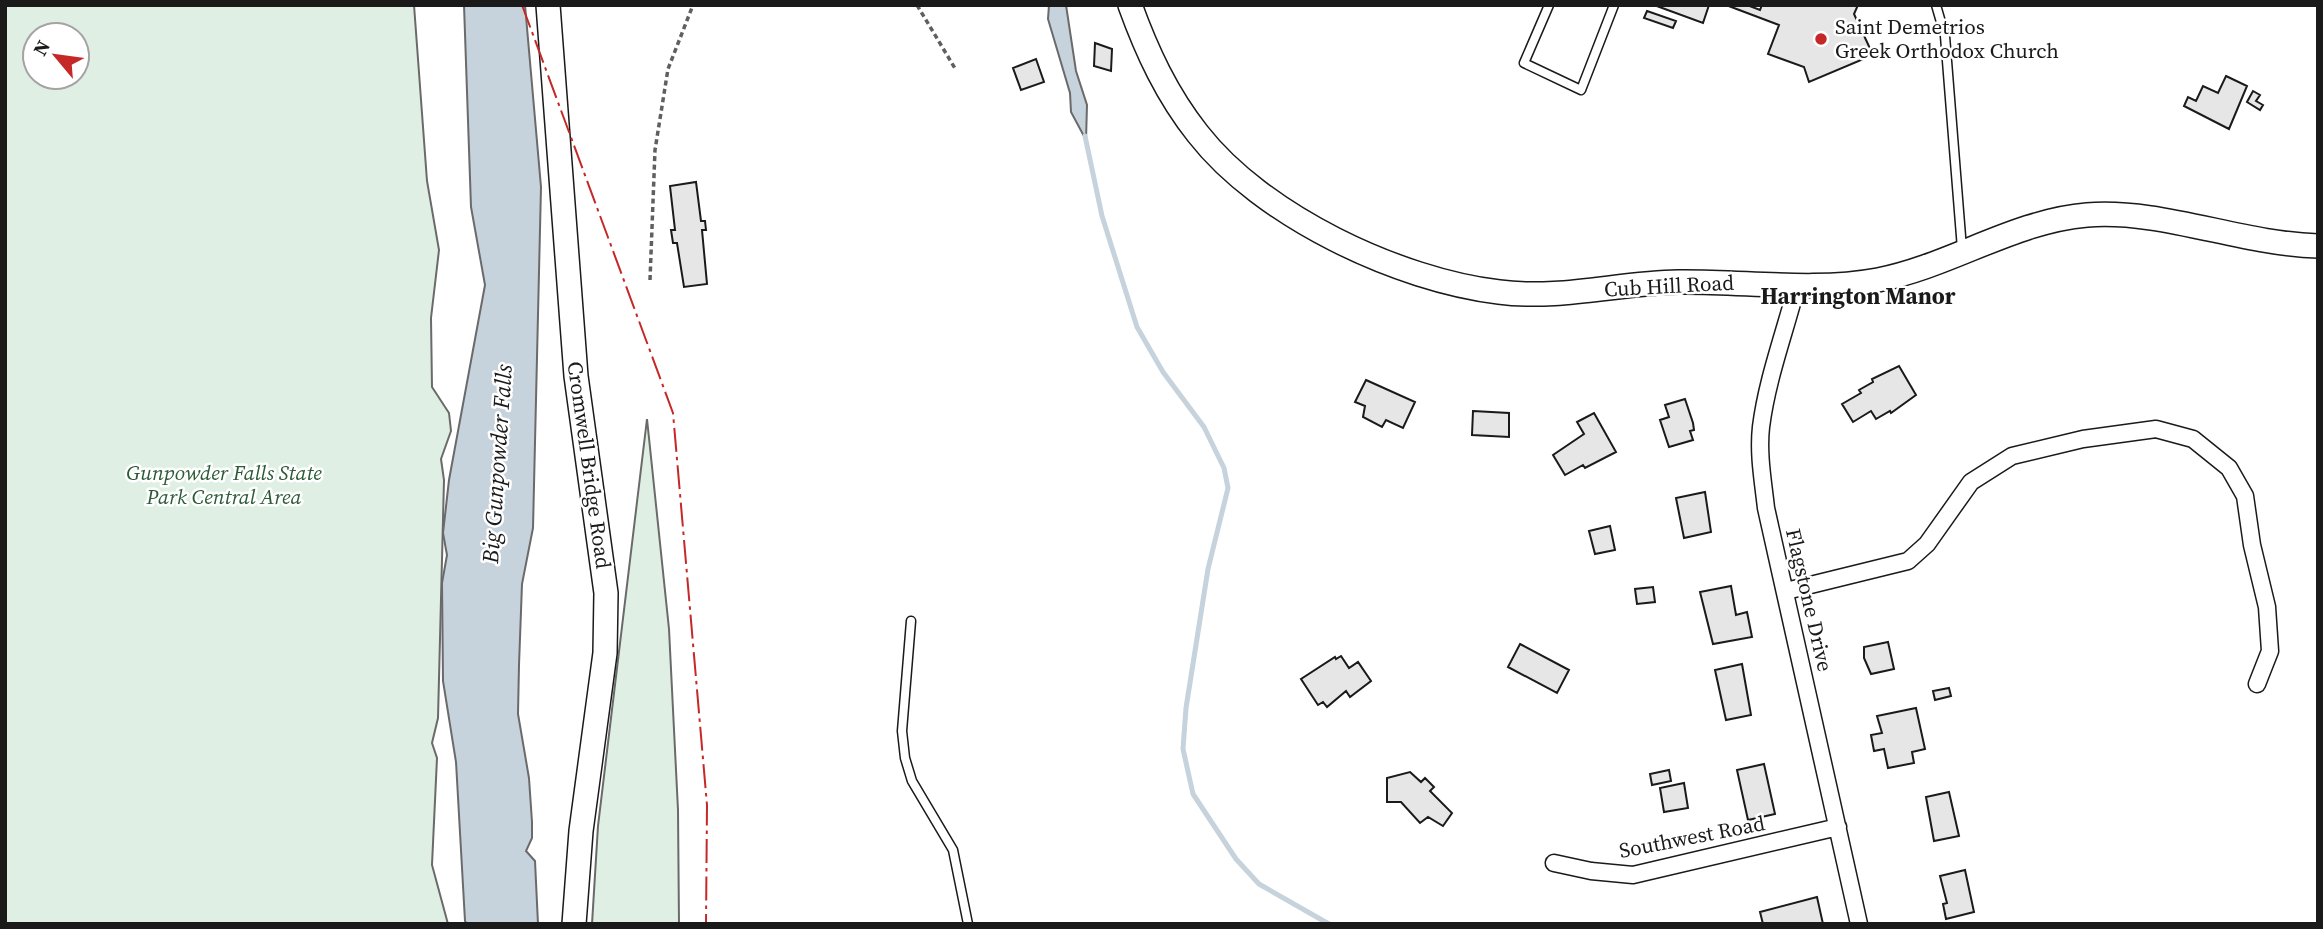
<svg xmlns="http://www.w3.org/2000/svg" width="2323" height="929" font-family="'Source Serif 4',serif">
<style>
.green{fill:#e0efe3;stroke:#6a6a6a;stroke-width:2;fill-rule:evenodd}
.water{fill:#c6d2dc;stroke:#6a6a6a;stroke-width:2}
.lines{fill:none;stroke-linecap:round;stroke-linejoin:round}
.stream{stroke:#c6d2dc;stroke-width:5}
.building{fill:#e6e6e6;stroke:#1a1a1a;stroke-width:2}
.lane-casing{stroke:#1a1a1a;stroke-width:11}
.street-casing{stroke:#1a1a1a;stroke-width:19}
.secondary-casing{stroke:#1a1a1a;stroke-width:26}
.path{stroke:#5f5f5f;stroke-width:3.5;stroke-dasharray:5 3.5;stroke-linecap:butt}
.lane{stroke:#fff;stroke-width:8}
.street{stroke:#fff;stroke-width:16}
.secondary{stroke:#fff;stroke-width:23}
.power{stroke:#c62828;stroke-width:2;stroke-dasharray:24 5 3.5 5;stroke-linecap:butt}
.poi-dot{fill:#c62828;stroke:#fff;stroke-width:2.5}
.labels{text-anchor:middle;stroke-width:5;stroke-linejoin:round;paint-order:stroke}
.poi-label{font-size:21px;fill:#1a1a1a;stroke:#fff;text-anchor:start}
.street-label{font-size:21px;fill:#1a1a1a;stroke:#fff}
.park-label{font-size:21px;font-style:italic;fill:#2b5a34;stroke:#fff}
.neighbourhood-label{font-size:23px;font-weight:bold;fill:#1a1a1a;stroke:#fff}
.water-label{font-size:23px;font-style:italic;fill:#1a1a1a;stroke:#fff}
</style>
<rect width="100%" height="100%" fill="#fff"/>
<path class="green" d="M5 5H414L427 181 439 250 431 318 432 387 449 413 451 431 441 459 444 480 438 718 432 743 437 758 432 865 448 924H5ZM35 35H77V77H35Z
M647 419 669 629 678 810 679 924H592L598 826Z"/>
<path class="water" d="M464 5H525L541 187 533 528 522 584 519 665 518 714 529 778 532 822V838L526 851 535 861 538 924H467L465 921 456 762 443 681 442 583 447 555 443 533 449 480 485 285 471 207Z
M1049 5H1066L1076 71 1087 105 1086 140 1071 112 1070 93 1048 19Z"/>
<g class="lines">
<path class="stream" d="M1085 136 1102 216 1137 327 1163 372 1204 427 1224 468 1228 488 1208 569 1186 708 1183 749 1193 794 1236 859 1259 884 1329 924"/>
</g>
<path class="building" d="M1654 5H1709L1703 23Z
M1726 5H1747L1760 10 1762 5H1858L1854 14 1873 55 1809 82 1804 67 1768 54 1779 25Z
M1647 11 1676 21 1673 28 1644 18Z
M1095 43 1112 49 1111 71 1094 66Z
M1036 59 1044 82 1021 90 1013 68Z
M2226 76 2247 86 2229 129 2184 106 2188 97 2196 101 2203 86 2218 93Z
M2253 91 2260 95 2256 101 2263 105 2260 110 2247 102Z
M696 182 701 221H705L706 230H702L707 284 684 287 677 243H673L671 230H675L670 186Z
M1899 366 1916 395 1891 413 1890 411 1876 419 1871 411 1853 422 1842 404 1861 393 1859 390 1873 382 1872 379Z
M1366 380 1415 402 1403 428 1386 420 1382 427 1363 417 1365 406 1355 402Z
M1685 399 1693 423 1694 430 1690 431 1693 440 1669 447 1660 420 1669 417 1665 405Z
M1473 411 1509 413V437L1472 435Z
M1594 413 1616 452 1585 468 1583 465 1565 475 1553 455 1584 434 1577 422Z
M1705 492 1711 532 1684 538 1676 498Z
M1610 526 1615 550 1595 554 1589 531Z
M1731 586 1736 615 1747 612 1752 637 1713 644 1700 592Z
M1653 587 1655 602 1637 604 1635 589Z
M1888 642 1894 669 1871 674 1864 658V647Z
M1520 644 1569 670 1557 693 1508 667Z
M1341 656 1349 668 1358 662 1371 681 1350 697 1346 691 1327 707 1323 702 1318 705 1301 679 1335 657 1336 659Z
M1742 664 1751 715 1726 720 1715 670Z
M1949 688 1951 696 1935 700 1933 691Z
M1916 708 1925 749 1912 752 1914 763 1888 768 1884 749 1874 751 1871 735 1882 733 1877 716Z
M1764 764 1775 814 1748 820 1737 770Z
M1669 770 1671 781 1652 785 1650 774Z
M1410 772 1421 782 1425 778 1434 787 1430 791 1452 813 1443 826 1428 817 1420 823 1401 802H1387V778Z
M1684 783 1688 808 1664 812 1660 788Z
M1949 792 1959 836 1934 841 1926 797Z
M1965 870 1974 912 1946 919 1943 904 1947 903 1940 876Z
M1817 897 1823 924H1763L1760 912Z"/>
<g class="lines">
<defs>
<path id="lane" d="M1549 5 1524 63 1581 90 1614 5
M1936 5 1945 36 1962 249
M911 621 902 731 905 758 912 781 953 850 968 924"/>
<path id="street" d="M1797 285C1785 332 1767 379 1761 427 1758 454 1763 481 1766 508L1859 924
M1786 591 1908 561 1927 544 1971 482 2012 456 2083 439 2156 429 2193 439 2229 468 2245 496 2252 545 2267 607 2270 651 2257 684
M1554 863 1591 871 1633 875 1838 827"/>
<path id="secondary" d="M548 5 576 376 606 593 605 653 581 831 574 924
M1130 5C1147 52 1167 95 1198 134 1262 216 1398 280 1499 292 1560 300 1618 283 1678 282 1744 281 1813 292 1878 280 1950 266 2014 221 2087 215 2162 209 2241 244 2318 246"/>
</defs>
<use href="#lane" class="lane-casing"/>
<use href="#street" class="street-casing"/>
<use href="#secondary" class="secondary-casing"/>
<path class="path" d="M917 5 956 70
M650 280 655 150 668 69 693 5"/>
<use href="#lane" class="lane"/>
<use href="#street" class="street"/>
<use href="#secondary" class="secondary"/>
<path class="power" d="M522 5 673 413 707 805 706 924"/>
</g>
<circle class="poi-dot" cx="1821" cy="39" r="7"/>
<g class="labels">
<g class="poi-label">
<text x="1835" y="34">Saint Demetrios<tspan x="1835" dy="24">Greek Orthodox Church</tspan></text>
</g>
<g class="street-label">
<text transform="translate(1669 286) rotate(-3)" y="7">Cub Hill Road</text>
<text transform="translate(589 465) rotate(82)" y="7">Cromwell Bridge Road</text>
<text transform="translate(1809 600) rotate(77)" y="7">Flagstone Drive</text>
<text transform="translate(1692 837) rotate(-11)" y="7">Southwest Road</text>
</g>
<g class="park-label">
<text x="224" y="480">Gunpowder Falls State<tspan x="224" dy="24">Park Central Area</tspan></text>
</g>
<g class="neighbourhood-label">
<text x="1858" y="304">Harrington Manor</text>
</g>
<g class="water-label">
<text transform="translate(497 464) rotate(-86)" y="8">Big Gunpowder Falls</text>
</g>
</g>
<rect width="2323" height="929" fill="none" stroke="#1a1a1a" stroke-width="14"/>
<g transform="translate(56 56) rotate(299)"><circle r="33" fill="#ffffff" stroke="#a3a3a3" stroke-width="2"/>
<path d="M0-5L12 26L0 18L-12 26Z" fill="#c62828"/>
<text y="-10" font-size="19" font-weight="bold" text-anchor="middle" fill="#1a1a1a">N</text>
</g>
</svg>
